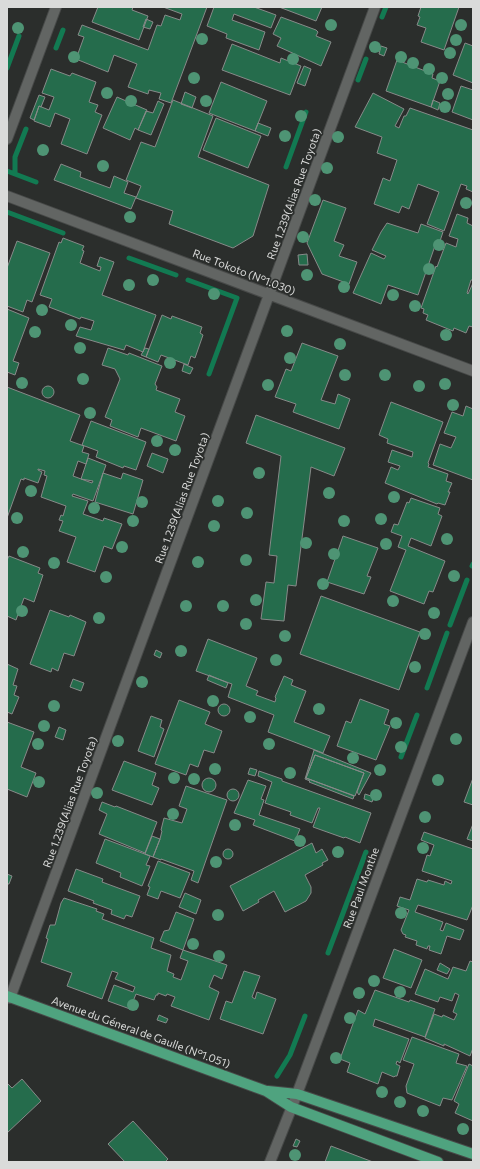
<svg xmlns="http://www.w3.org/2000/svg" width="480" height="1169" font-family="Commissioner,sans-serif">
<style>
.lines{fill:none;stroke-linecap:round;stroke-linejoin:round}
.stream{stroke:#127a52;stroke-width:5}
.building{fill:#256c4c;stroke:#878a89}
.minor-casing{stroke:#474948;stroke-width:12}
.major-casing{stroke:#474948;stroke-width:12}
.minor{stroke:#626563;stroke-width:10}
.major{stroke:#4fa37f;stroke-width:10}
.tree{fill:#4e9474}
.labels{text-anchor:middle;stroke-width:3.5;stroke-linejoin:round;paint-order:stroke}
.street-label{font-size:11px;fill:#dadbda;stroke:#2b2e2c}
</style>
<rect width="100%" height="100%" fill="#2b2e2c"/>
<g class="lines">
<path class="stream" d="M382 17 386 7
M56 48 63 30
M7 68 19 36
M358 80 366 59
M286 167 306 112
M7 171 36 182
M15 173V157L26 129
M7 212 63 233
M129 258 176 275
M188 280 237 298 209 374
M472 566 473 564
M450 625 467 580
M427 688 447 633
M401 757 417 715
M328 953 366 852
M277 1076 290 1055 305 1016"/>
</g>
<path class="building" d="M98 7H133L132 10 148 16 139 40 92 22Z
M163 7H207L171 103 159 99 161 93 149 90 148 94 128 87 137 64 114 55 108 72 76 59 84 37 78 35 82 25 148 50 157 25 161 26 165 15 180 20 182 14Z
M214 7H254L276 15 271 28 234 14 232 20 265 32 259 50 226 38 227 34 207 26Z
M279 7H322L316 21Z
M421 7H459L444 50 421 42 426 28 417 25 420 17 418 16Z
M281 17 316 30 318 32 316 36 331 42 321 66 277 46 281 38 273 34Z
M146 19 153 22 150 29 143 27Z
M465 43 473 46V83L453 75Z
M232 44 280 63 281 58 301 66 290 95 222 70Z
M381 46 387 48 384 56 379 54Z
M397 60 433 74 432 78 440 81 431 107 386 91Z
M304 66 311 69 305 86 297 83Z
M51 69 70 76 72 73 96 82 89 102 98 105 95 112 102 115 87 154 61 144 70 119 55 113 50 127 34 121 39 106 49 110 54 97 42 93Z
M221 82 267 101 255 131 209 113Z
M461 86 473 90V120L452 112Z
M185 92 196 97 192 108 181 104Z
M373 93 404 109 395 126 399 128 404 116H406L410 108 473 130V192L466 189 467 186 461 184 444 231 427 224 439 192 418 184 409 209 402 206 399 213 374 204 383 178 390 181 397 160 377 153 382 137 355 127Z
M39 95 45 97 41 107 39 106 34 120 30 118Z
M117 97 147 110 138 130 135 128 130 140 103 128Z
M173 100 213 116 198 157 269 185 253 236 233 248 169 224 173 211 136 198 141 186 126 180 141 142 155 147Z
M433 100 440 103 438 110 431 107Z
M158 101 164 104 151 135 138 130 146 111 153 113Z
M216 118 261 136 248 168 203 150Z
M258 123 271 128 268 136 255 131Z
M61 164 81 172 80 177 110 188 114 176 128 182 124 193 136 197 131 209 54 180Z
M323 200 346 208 334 241 344 245 339 256 357 262 349 284 322 274 307 243Z
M457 214 468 218 467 223 473 226V280H471L467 293 468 294 473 283V327L469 326 466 333 454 328 453 331 426 320 428 315 423 313 424 309 421 308 436 266 437 267 446 243 456 247 458 239 449 236Z
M387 223 418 233 421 224 443 232 440 241 437 240 418 295 388 285 381 304 353 293 371 253 384 259 386 256 372 250 381 232Z
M63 238 84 246 82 250 84 251 80 263 100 271 101 267 97 266 100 257 114 262 102 295 156 315 143 352 126 345 124 350 76 336 80 327 91 330 94 321 81 317 80 319 49 307 52 299 40 295 59 242 61 243Z
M17 241 50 253 32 302 27 300 23 312 7 306V268Z
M307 254 308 265H299L298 255Z
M7 309 29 318 13 361 19 363 15 375 7 372Z
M162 315 171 319 172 316 202 327 200 333 203 335 195 358 191 356 188 365 161 355 158 362 146 357Z
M302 343 338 356 321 400 335 404 338 394 350 399 339 429 293 412 296 404 275 397 286 369 291 371Z
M108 348 128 355 129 353 162 366 155 384 157 387 156 390 180 399 175 412 185 416 176 441 141 428 138 437 110 426 112 420 105 417 120 379 115 369 102 365Z
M145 348 149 349 146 357 141 355Z
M184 364 193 368 190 374 182 371Z
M42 392a6 6 0 1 1 12 0a6 6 0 1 1-12 0Z
M7 387 80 415 70 441 84 446 82 452 89 454 86 464 78 461 73 476 92 483 93 481 81 479 88 458 106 465 93 501 73 494 72 496 88 501 83 514 103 521 104 518 122 524 112 549 104 546 95 572 67 562 76 537 59 531 63 521 59 520 61 515 63 516 66 506 41 497 47 476 44 475 45 471 38 469V470L42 472 38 483 24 478V480L21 479 7 518Z
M391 402 443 422 428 463 429 464 428 467 448 474 446 481 452 483 448 492H450L445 505 438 503 437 504 385 483 391 467 398 470 400 466 388 462 392 450 412 457 413 452 387 443 388 439 379 435Z
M466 406 473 409V480L433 465 440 444 451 448 456 437 444 433 452 412 463 416Z
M256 415 345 448 334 476 311 467 296 586 288 585 284 621 261 619 266 582 274 583 277 556 269 555 281 456 246 443Z
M91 421 146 442 136 470 124 466 123 468 96 457 98 451 82 445Z
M152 453 168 459 163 473 147 466Z
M103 473 121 479 123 473 143 480 133 514 95 502Z
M411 498 440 508 438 514 442 516 431 546 411 538 408 546 445 561 433 592 429 591 424 604 390 591 406 550 398 547 402 536 391 532 394 524 398 525 407 502 409 503Z
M343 536 378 548 367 576 371 577 364 594 327 582Z
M9 556 40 568 38 573 43 575 34 602 24 598 16 620 7 616V560Z
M321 596 420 632 399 690 300 654Z
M50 610 69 617 70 615 86 622 74 656 64 653 58 671 52 668 51 672 30 664Z
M208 639 257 658 246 686 258 691 256 695 275 702 276 698 275 697 284 676 293 680 291 685 306 691 294 722 330 736 323 753 268 732 274 715 228 697 232 684 196 671Z
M156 650 162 653 160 658 154 655Z
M7 664 18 669 13 685 17 686 14 695 19 697 12 714 7 712Z
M209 675 228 683 226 688 207 680Z
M73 679 84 683 81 691 70 687Z
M360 699 389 710 384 724 390 726 376 760 337 746 346 721 351 723Z
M179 700 210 712 205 724 222 731 214 753 204 750 198 767 190 764 186 775 155 764Z
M218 710a6 6 0 1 1 12 0a6 6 0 1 1-12 0Z
M151 716 162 720 160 727 164 729 154 757 138 751Z
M7 722 34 732 21 767 36 773 27 797 7 789Z
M59 727 66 730 63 740 55 737Z
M314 750 371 773 359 795 357 792 364 773 315 755 306 778 354 796 353 799 309 782 310 781 305 779Z
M315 755 364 773 355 796 306 778Z
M124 761 156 773 152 785 159 788 152 805 112 790Z
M250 768 257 770 255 776 248 774Z
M259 771 282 779V781L371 813 360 843 345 837 344 838 313 827 320 808H318L312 823 290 815 291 812 265 803 272 782 258 776Z
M473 778V805L464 802Z
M202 785a7 7 0 1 1 14 0a7 7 0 1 1-14 0Z
M248 780 266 786 261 799 264 800 259 815 300 829 295 841 253 825 255 820 234 813Z
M186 786 227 800 198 883 191 880 194 871 161 859V860L153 857 160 839 162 831 161 830 164 818 182 823 187 809 179 806Z
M227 795a6 6 0 1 1 12 0a6 6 0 1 1-12 0Z
M365 794 374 797 372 802 364 799Z
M102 802 115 807 116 806 157 822 145 853 99 834 107 814 99 810Z
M473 824V841L467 839Z
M424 832 473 849V905L467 920 418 905 415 912 443 922 440 930 443 931 446 923 464 930 460 940 447 936 441 954 429 950 430 946H428L427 949 416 945 417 941 405 937 406 935 403 934 401 930 409 910 397 906 400 897 410 900 417 879 427 882 428 880 444 885 445 881 451 884 452 881 422 871 427 855 430 856 434 845 421 840Z
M152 836 160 839 153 857 145 854Z
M105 839 150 856 146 865 150 866 142 886 120 877 121 873 96 863Z
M312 843 316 853 322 849 328 860 322 863 323 865 305 875 311 887V893L306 901 285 912 274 891 258 900 259 902 243 911 230 886Z
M223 854a5 5 0 1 1 10 0a5 5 0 1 1-10 0Z
M158 861 190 873 180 898 161 891 158 899 147 895 150 887 148 886Z
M76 869 103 879 102 882 140 896 132 917 126 915 124 919 111 914 112 910 93 903 94 901 68 891Z
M7 874 12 876 9 884H7Z
M185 893 201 900 196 914 179 907Z
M64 898 97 909 96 911 104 914 102 919 154 938 151 948 171 955 167 971 174 974 173 977 181 980 188 961 180 958 183 950 227 965 222 979 214 975 209 987 219 992 209 1020 171 1006 175 997 167 994 166 996 158 993V995H156L154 1000 136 994 130 1009 108 1001 114 985 133 992 135 987 115 979 118 973 112 971 102 999 67 986 72 973 41 962 48 939 46 938 50 925H55L61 903Z
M176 912 194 919 183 950 160 941 164 931 169 930Z
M394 949 422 960 411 988 383 978Z
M470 961 473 962V1048L470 1056 444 1044V1046L425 1038 434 1014 442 1017 443 1015 454 1020 457 1014 453 1012 459 995 455 993 452 1001 440 997 438 1002 415 994 425 969 448 979 453 967 466 971Z
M440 963 450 969 447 974 437 970Z
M244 971 260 976 252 997 255 999 257 992 276 999 263 1034 220 1019 226 1001 232 1003Z
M375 990 409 1002 410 1000 435 1009 425 1037 375 1019 373 1026 409 1039 400 1063 397 1061 396 1064 400 1066 397 1076H395L394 1077 382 1072 378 1084 347 1072 350 1063 340 1059 358 1010 365 1014Z
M159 1015 168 1019 166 1023 157 1020Z
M412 1037 459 1054 456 1063 467 1066 452 1100 443 1098 440 1106 407 1093 406 1086 414 1064 403 1060Z
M469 1064 473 1066V1121L455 1113 459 1104 454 1101Z
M22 1079 41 1101 7 1133V1083L12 1088Z
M133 1121 168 1159 165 1162H125L108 1144Z
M296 1139 300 1141 297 1147 293 1146Z
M331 1146 373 1162H325Z"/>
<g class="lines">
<defs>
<path id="minor" d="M7 139 56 7
M7 196 473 371
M10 998 375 7
M270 1162 297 1094 473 622"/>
<path id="major" d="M7 996 266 1091 291 1107 438 1162
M268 1091 297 1094 473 1154"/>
</defs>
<use href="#minor" class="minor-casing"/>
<use href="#major" class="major-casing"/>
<use href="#minor" class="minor"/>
<use href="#major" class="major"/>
</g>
<g class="tree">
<circle cx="331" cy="25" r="6"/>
<circle cx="461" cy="25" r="6"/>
<circle cx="18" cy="28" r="6"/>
<circle cx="202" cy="39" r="6"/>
<circle cx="456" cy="40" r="6"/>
<circle cx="375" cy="47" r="6"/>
<circle cx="450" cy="53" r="6"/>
<circle cx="74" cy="57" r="6"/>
<circle cx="401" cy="57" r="6"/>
<circle cx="293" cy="59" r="6"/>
<circle cx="413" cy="63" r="6"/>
<circle cx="429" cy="69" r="6"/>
<circle cx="194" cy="78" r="6"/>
<circle cx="442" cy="78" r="6"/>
<circle cx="107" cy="93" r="6"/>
<circle cx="448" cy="94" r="6"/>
<circle cx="131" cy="101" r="6"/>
<circle cx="206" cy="101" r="6"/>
<circle cx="445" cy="107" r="6"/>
<circle cx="301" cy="116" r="6"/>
<circle cx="285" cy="136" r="6"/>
<circle cx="338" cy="137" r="6"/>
<circle cx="43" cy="150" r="6"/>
<circle cx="103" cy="166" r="6"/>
<circle cx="327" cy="168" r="6"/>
<circle cx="315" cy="200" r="6"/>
<circle cx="466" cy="203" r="6"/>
<circle cx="130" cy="217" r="6"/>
<circle cx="303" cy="237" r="6"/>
<circle cx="439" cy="245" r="6"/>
<circle cx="429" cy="269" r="6"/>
<circle cx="307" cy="275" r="6"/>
<circle cx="153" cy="280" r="6"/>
<circle cx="129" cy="285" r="6"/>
<circle cx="344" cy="287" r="6"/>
<circle cx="214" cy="294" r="6"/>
<circle cx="393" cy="295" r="6"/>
<circle cx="415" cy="306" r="6"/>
<circle cx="42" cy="310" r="6"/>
<circle cx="71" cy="325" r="6"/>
<circle cx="287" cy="331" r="6"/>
<circle cx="35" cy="332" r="6"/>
<circle cx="446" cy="335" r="6"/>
<circle cx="340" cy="344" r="6"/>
<circle cx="80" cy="348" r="6"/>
<circle cx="290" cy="358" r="6"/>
<circle cx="170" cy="363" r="6"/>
<circle cx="345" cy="375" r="6"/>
<circle cx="385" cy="375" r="6"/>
<circle cx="83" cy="379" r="6"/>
<circle cx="22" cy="383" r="6"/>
<circle cx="445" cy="384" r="6"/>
<circle cx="268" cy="385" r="6"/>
<circle cx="419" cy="386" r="6"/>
<circle cx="453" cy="405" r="6"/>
<circle cx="90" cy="413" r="6"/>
<circle cx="157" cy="441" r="6"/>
<circle cx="175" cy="450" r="6"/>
<circle cx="259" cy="473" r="6"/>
<circle cx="31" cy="491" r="6"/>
<circle cx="329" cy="493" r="6"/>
<circle cx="394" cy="497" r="6"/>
<circle cx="218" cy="501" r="6"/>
<circle cx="142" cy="502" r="6"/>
<circle cx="94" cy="508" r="6"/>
<circle cx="247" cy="513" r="6"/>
<circle cx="17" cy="518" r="6"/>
<circle cx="381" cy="519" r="6"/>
<circle cx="133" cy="521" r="6"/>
<circle cx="344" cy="521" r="6"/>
<circle cx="214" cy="526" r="6"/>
<circle cx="447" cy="539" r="6"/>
<circle cx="306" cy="543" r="6"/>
<circle cx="386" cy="544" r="6"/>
<circle cx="122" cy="547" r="6"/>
<circle cx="23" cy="552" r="6"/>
<circle cx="334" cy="554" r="6"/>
<circle cx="246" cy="560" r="6"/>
<circle cx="198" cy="562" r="6"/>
<circle cx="54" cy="563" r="6"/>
<circle cx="454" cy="576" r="6"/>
<circle cx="106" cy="577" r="6"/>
<circle cx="323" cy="584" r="6"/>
<circle cx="256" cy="600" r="6"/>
<circle cx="393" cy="601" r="6"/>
<circle cx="186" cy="606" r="6"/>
<circle cx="223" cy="606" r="6"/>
<circle cx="22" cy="611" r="6"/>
<circle cx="434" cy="613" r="6"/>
<circle cx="99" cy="618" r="6"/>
<circle cx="246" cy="624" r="6"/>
<circle cx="425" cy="634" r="6"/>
<circle cx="285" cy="636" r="6"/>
<circle cx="181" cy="651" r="6"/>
<circle cx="276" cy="660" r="6"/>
<circle cx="415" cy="667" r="6"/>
<circle cx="142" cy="682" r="6"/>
<circle cx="213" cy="701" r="6"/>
<circle cx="54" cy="706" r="6"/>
<circle cx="319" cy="709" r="6"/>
<circle cx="250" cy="717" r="6"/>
<circle cx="396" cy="723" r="6"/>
<circle cx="44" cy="726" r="6"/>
<circle cx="456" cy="739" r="6"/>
<circle cx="118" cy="741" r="6"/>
<circle cx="38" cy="744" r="6"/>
<circle cx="269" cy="744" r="6"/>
<circle cx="401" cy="747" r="6"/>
<circle cx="353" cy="758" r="6"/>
<circle cx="215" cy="769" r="6"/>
<circle cx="380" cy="770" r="6"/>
<circle cx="290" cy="773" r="6"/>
<circle cx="174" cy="778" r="6"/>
<circle cx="194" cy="779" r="6"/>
<circle cx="438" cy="780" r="6"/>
<circle cx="39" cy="782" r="6"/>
<circle cx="97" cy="793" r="6"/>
<circle cx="376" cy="795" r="6"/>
<circle cx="173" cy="814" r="6"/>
<circle cx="425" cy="817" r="6"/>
<circle cx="235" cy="825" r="6"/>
<circle cx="300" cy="841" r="6"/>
<circle cx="423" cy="848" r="6"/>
<circle cx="338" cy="852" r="6"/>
<circle cx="216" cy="862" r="6"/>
<circle cx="401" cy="913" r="6"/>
<circle cx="218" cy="915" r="6"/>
<circle cx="193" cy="944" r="6"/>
<circle cx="219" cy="956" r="6"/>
<circle cx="374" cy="981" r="6"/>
<circle cx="400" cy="992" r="6"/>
<circle cx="359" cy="993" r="6"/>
<circle cx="133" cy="1005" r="6"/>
<circle cx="350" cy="1018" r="6"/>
<circle cx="336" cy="1058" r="6"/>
<circle cx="382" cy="1092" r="6"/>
<circle cx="400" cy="1102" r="6"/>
<circle cx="423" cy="1111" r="6"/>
<circle cx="463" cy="1129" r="6"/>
<circle cx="295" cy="1155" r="6"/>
</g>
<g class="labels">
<g class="street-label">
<text transform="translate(294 194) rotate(-70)" y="4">Rue 1.239(Alias Rue Toyota)</text>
<text transform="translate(244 272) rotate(21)" y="4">Rue Tokoto (N°1.030)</text>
<text transform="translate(182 498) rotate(-70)" y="4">Rue 1.239(Alias Rue Toyota)</text>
<text transform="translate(70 802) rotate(-70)" y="4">Rue 1.239(Alias Rue Toyota)</text>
<text transform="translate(361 888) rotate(-70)" y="4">Rue Paul Monthe</text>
<text transform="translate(141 1032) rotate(20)" y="4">Avenue du Géneral de Gaulle (N°1.051)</text>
</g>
</g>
<rect width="480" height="1169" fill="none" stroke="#dadbda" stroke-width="16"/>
</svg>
